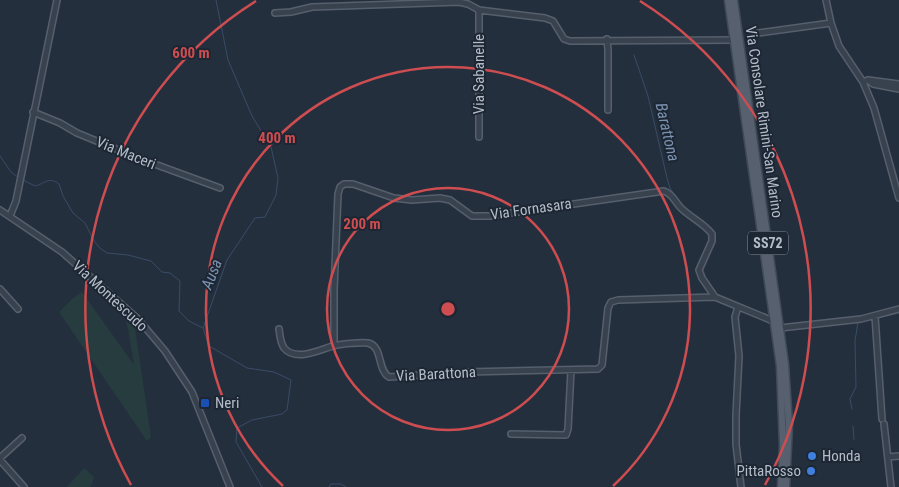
<svg xmlns="http://www.w3.org/2000/svg" width="899" height="487" font-family="'Roboto Condensed',sans-serif">
<style>
.green{fill:#263c3f}
.lines{fill:none;stroke-linecap:round;stroke-linejoin:round}
.stream{stroke:#394c67;stroke-width:1}
.minor-casing{stroke:#565f6c;stroke-width:8}
.major-casing{stroke:#414a57;stroke-width:9}
.minor{stroke:#38414e;stroke-width:5}
.major{stroke:#56606e;stroke-width:6}
.ring{fill:none;stroke:#ce4d50;stroke-width:2.5}
.transit-dot{fill:#1a4fb4;stroke:#1d2633;stroke-width:2}
.shop-dot{fill:#3f7fe0;stroke:#1d2633;stroke-width:2}
.labels{text-anchor:middle;stroke-width:4;stroke-linejoin:round;paint-order:stroke}
.shield{fill:#1d2633;stroke:#878f9c;stroke-width:1}
.shield-label{font-size:14px;font-weight:bold;fill:#b4bcc9}
.street-label{font-size:15px;fill:#b4bcc9;stroke:#1d2633}
.poi-label{font-size:15px;fill:#b4bcc9;stroke:#1d2633;text-anchor:start}
.water-label{font-size:16px;font-style:italic;fill:#7c92b1;stroke:#1d2633}
.centre{fill:#ce4d50;stroke:#1d2633;stroke-width:2.5}
.ring-label{font-size:15px;text-anchor:middle;font-weight:bold;fill:#ce4d50;stroke:#1d2633;stroke-width:4;stroke-linejoin:round;paint-order:stroke}
</style>
<rect width="100%" height="100%" fill="#242f3e"/>
<path class="green" d="M82 292 134 365 128 329 122 309 134 321 151 437 147 441 59 312 72 299Z
M84 468 94 477 92 484 90 487H67Z"/>
<g class="lines">
<path class="stream" d="M216 0 228 60 252 116 271 147 278 178 276 195 265 217 255 218 227 260 203 328 209 346 247 368 274 372 291 380 287 410 282 414 252 420 237 428 236 442 262 487
M634 55 648 96 667 178 670 188 680 203
M0 156 11 172 19 178
M23 180 35 186C44 184 49 176 59 184L63 196 73 213 85 223 94 241 100 248 107 253 128 255 151 261 162 272 170 273 180 281 179 311 189 321 203 328
M852 409 850 399 856 387 855 341 858 322
M853 426 854 440
M329 487 331 484H341L346 487"/>
<defs>
<path id="minor" d="M826 0 831 23 839 46 863 82 874 108 899 198
M275 13 291 12 312 7 459 2 468 4 479 10 545 18 553 21 564 39 570 41 734 40
M751 34 831 23
M607 39 608 50V110
M868 80 873 84 899 89
M863 82 868 80 899 84
M33 112 60 123 77 133 138 158 220 188
M479 137V10
M0 210 62 252 138 319 165 351 192 392 230 487
M10 216 16 201 57 0
M0 289 18 309
M738 307 735 317 739 356 736 415V444L741 487
M875 316 882 419
M279 329C280 335 280 342 284 348 296 362 319 350 333 346 340 344 361 342 368 343 383 346 377 370 389 377L467 372 598 369 602 365 608 308 611 302 618 300 715 297 773 321 780 328 861 319 899 309
M334 346V290L338 194 340 187 344 184H353L394 198 412 200 440 198 450 200 472 216H491L664 191C673 194 675 202 681 208 691 218 704 223 712 234V241L699 270 702 278 715 297
M884 424 891 487
M511 434 566 435 568 429 571 370
M888 457 899 456
M0 458 22 438
M0 460 24 487"/>
<path id="major" d="M728 0 780 366 783 446 781 487
M734 0 785 364 789 425 786 487"/>
</defs>
<use href="#minor" class="minor-casing"/>
<use href="#major" class="major-casing"/>
<use href="#minor" class="minor"/>
<use href="#major" class="major"/>
</g>
<g class="ring">
<circle cx="448" cy="309" r="121"/>
<path d="M283 486A242 242 0 1 1 613 486"/>
<path d="M131 485A363 363 0 0 1 256 1M640 1A363 363 0 0 1 765 485"/>
</g>
<rect class="transit-dot" x="200" y="398" width="10" height="10" rx="2.5"/>
<g class="shop-dot">
<circle cx="812" cy="456" r="5"/>
<circle cx="811" cy="471" r="5"/>
</g>
<g class="labels">
<rect class="shield" x="748" y="231.5" width="40" height="23" rx="4"/>
<g class="shield-label">
<text x="768" y="248">SS72</text>
</g>
<g class="street-label">
<text transform="translate(479 74) rotate(-90)" y="5">Via Sabanelle</text>
<text transform="translate(764 122) rotate(82)" y="5">Via Consolare Rimini-San Marino</text>
<text transform="translate(126 153) rotate(22)" y="5">Via Maceri</text>
<text transform="translate(531 209) rotate(-8)" y="5">Via Fornasara</text>
<text transform="translate(110 296) rotate(43)" y="5">Via Montescudo</text>
<text transform="translate(436 374) rotate(-3)" y="5">Via Barattona</text>
</g>
<g class="poi-label">
<text x="215" y="408">Neri</text>
<text x="822" y="461">Honda</text>
<text x="801" y="476" text-anchor="end">PittaRosso</text>
</g>
<g class="water-label">
<text transform="translate(668 132) rotate(77)" y="6">Barattona</text>
<text transform="translate(211 274) rotate(-69)" y="6">Ausa</text>
</g>
</g>
<circle cx="448" cy="309" r="8" class="centre"/>
<g class="ring-label">
<text x="191" y="58">600 m</text>
<text x="277" y="143">400 m</text>
<text x="362" y="229">200 m</text>
</g>
</svg>
